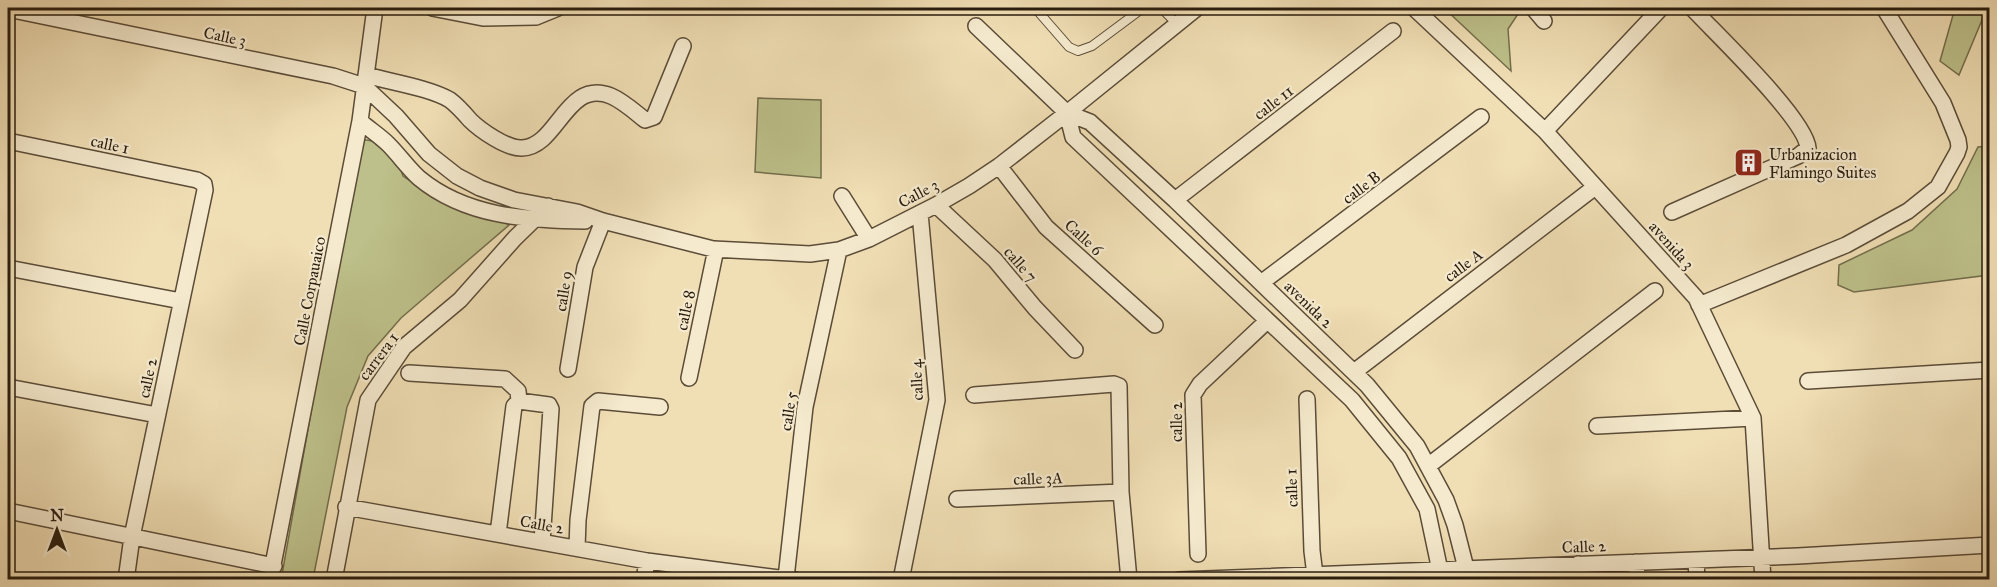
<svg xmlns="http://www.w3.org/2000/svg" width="1997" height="587" font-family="'IM FELL Great Primer',serif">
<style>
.green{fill:#bdc08a;stroke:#736e4c;stroke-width:1.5}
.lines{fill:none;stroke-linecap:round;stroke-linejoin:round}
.lane-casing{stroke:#5b4c38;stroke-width:10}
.street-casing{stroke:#5b4c38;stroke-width:18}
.lane{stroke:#f5eace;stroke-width:8}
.street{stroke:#f5eace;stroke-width:15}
.labels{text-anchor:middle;stroke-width:4.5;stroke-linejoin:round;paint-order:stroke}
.street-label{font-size:16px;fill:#291c0e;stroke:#f5eace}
.poi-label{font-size:16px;fill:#291c0e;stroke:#f5eace;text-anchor:start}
</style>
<rect width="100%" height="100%" fill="#f0deb4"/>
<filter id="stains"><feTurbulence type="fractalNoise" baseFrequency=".00333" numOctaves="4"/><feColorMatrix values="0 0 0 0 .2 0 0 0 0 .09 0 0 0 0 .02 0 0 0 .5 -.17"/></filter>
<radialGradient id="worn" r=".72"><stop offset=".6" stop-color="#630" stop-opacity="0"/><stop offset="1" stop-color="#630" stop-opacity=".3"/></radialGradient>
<path class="green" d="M1444 8H1522L1508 29 1511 71Z
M1955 8H1987L1959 75 1940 61Z
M758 98 821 100V178L755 172Z
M360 139 385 143 399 164 403 176 418 186 497 218 509 225 401 318 368 356 347 407 313 579 281 580Z
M1989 146V275L1854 292 1838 285 1839 265 1912 230 1957 189 1978 147Z"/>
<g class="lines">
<defs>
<path id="lane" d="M1035 8 1069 47 1078 51 1092 46 1143 8
M1161 8 1176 23"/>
<path id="street" d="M432 8 483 18 536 17 558 8
M1414 8 1545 131 1696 298 1753 418 1763 580
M1533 8 1544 21
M8 9 333 76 364 86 396 116 429 154 457 176 480 188 514 200 577 212 603 221 713 249 810 254 839 250 869 239 936 205 969 186 999 166 1067 113 1197 8
M976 26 1067 113 1073 137 1352 400 1399 458 1427 509 1442 580
M366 75C390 82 430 88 450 100 458 106 464 113 470 120 480 130 507 149 522 148 558 147 566 78 611 96 623 101 635 112 645 120L654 117 683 46
M1067 113 1090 122 1175 200 1367 385 1417 446 1446 500 1455 525 1469 580
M360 121C369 129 380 136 388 144 399 155 408 168 419 178 466 217 527 220 585 221
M1545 131 1661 8
M8 141 197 180 204 184 205 190 132 537 126 580
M999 166 1046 227 1155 325
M842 196 869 239
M1175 200 1393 31
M936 205 995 260 1035 308 1075 350
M1672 212 1798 156 1808 148C1806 119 1715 33 1692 8
M8 268 181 301
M1261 283 1481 117
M1699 305 1846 245 1908 211 1938 187 1957 153 1959 147 1958 140 1943 103 1884 8
M568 369 585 267 603 221
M1354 372 1595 187
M409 373 505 379 518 391 519 401
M689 378 716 249
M1808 381 1990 370
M8 387 157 415
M974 395 1114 384 1119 386 1121 492 1129 580
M1307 399 1312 551 1315 575
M1597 426 1753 418
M1428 466 1655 291
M957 499 1121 492
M346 507 647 561 795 580
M8 511 274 566
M498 534 514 406 519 401 549 405 551 409 542 542
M577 548 578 520 592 406 598 401 660 407
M1198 554 1193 395 1200 384 1267 321
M1696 560 1697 580
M1636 562 1637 580
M1578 564V580
M786 578 805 407 839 250
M270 580 360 121 375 8
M334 580 368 400 404 347 460 300 515 238 548 206
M644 580 647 561
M901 580 937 400 920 213
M1179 580 1798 556 1990 545"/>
</defs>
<use href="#lane" class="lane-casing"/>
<use href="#street" class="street-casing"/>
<use href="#lane" class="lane"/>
<use href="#street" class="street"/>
</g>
<defs>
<symbol id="building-square" viewBox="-11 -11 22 22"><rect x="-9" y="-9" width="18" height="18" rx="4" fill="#8f2418" stroke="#f5eace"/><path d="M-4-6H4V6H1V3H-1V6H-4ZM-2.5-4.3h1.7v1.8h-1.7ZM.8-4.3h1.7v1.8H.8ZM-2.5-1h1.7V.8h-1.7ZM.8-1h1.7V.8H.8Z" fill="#fff"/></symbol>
</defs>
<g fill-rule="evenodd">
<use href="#building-square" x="1732" y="146" width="33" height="33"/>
</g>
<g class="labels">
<g class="street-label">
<text transform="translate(225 36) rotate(12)" y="6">Calle 3</text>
<text transform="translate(1273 102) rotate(-38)" y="6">calle 11</text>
<text transform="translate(110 144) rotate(12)" y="6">calle 1</text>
<text transform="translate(1361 187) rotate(-37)" y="6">calle B</text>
<text transform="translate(918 193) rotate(-28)" y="6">Calle 3</text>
<text transform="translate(1084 237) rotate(42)" y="6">Calle 6</text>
<text transform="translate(1672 245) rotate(48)" y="6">avenida 3</text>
<text transform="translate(1021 264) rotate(49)" y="6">calle 7</text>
<text transform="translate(1463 265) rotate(-37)" y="6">calle A</text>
<text transform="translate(309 291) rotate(-79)" y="6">Calle Corpauaico</text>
<text transform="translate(563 291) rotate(-81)" y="6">calle 9</text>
<text transform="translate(1309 304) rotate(44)" y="6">avenida 2</text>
<text transform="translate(685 310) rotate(-78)" y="6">calle 8</text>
<text transform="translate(378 356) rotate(-53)" y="6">carrera 1</text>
<text transform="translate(147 378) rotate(-78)" y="6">calle 2</text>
<text transform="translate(916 380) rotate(-93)" y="6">calle 4</text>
<text transform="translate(788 411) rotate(-81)" y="6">calle 5</text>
<text transform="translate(1176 422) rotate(-90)" y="6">calle 2</text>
<text transform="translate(1038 478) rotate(-2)" y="6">calle 3A</text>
<text transform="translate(1291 488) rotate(-92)" y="6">calle 1</text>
<text transform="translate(542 524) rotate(10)" y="6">Calle 2</text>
<text transform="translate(1584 546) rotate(-2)" y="6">Calle 2</text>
</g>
<g class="poi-label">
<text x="1769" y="160">Urbanizacion<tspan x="1769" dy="18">Flamingo Suites</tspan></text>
</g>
</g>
<rect width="1997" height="587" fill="none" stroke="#f0deb4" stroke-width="30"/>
<rect x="9" y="9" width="1979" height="569" fill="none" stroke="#291c0e" stroke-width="3"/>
<rect x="15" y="15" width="1967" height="557" fill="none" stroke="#291c0e" stroke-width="1.5"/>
<g transform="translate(57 530)" stroke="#f5eace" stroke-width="4.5" paint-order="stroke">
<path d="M0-4.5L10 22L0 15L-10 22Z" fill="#291c0e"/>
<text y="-9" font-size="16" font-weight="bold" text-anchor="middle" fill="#291c0e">N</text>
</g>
<rect width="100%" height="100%" filter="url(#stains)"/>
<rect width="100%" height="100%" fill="url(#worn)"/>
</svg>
